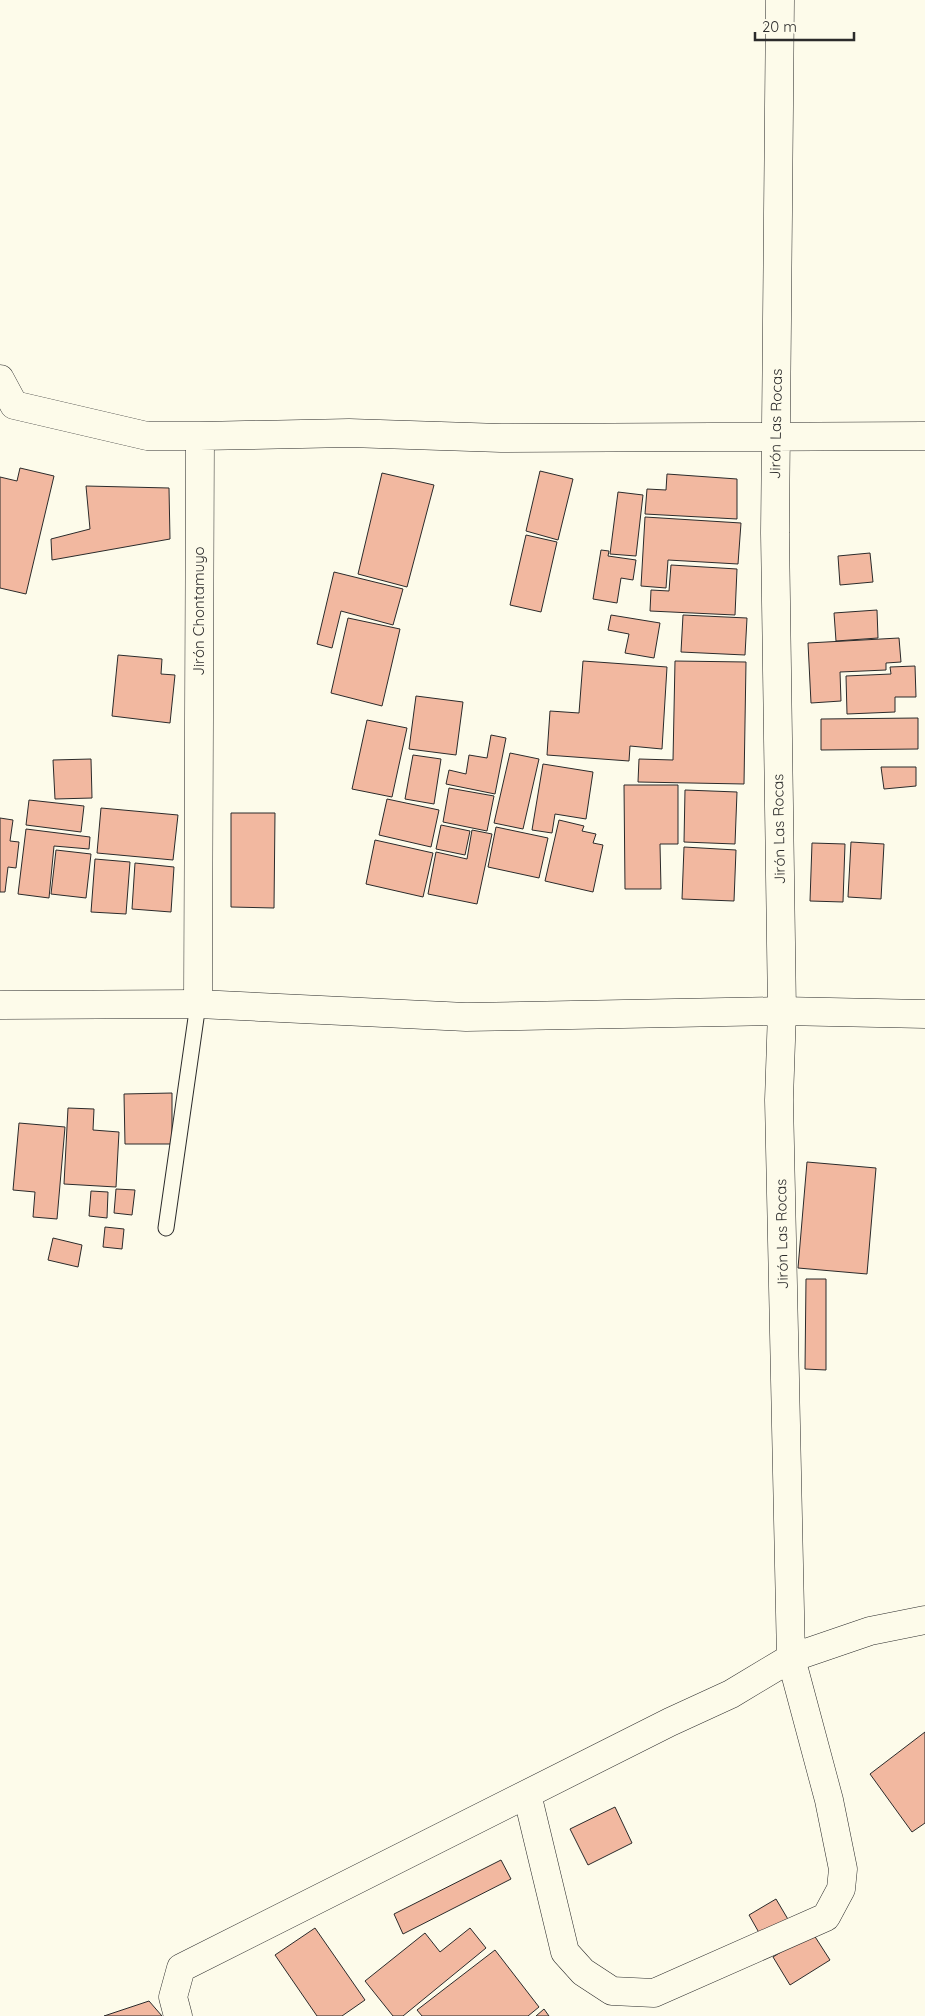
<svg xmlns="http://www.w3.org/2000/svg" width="925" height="2016" font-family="Quicksand,sans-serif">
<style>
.building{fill:#f2b8a0;stroke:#2b2b2b}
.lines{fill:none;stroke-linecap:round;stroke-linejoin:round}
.service-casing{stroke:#2b2b2b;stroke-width:17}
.minor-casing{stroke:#2b2b2b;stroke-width:29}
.trunk-casing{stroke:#2b2b2b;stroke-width:29}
.service{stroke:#fdfbea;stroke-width:15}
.minor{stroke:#fdfbea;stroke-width:28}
.trunk{stroke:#fdfbea;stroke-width:28}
.labels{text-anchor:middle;stroke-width:4;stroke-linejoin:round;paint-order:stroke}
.street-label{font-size:15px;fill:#2b2b2b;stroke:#fdfbea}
</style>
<rect width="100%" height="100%" fill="#fdfbea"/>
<path class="building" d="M20 468 54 476 26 594 0 588V477L17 481Z
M540 471 573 479 558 540 526 531Z
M382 473 434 485 407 587 358 574Z
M667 474 737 479V519L645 514 647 489 666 490Z
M86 486 169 488 170 539 52 560 51 539 90 529Z
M618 492 643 495 636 556 610 554Z
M645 517 741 523 738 564 668 560 666 588 641 586Z
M526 535 557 542 541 612 510 605Z
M601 550 609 551 608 556 636 560 633 580 621 578 617 603 593 599Z
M870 553 873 582 840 585 838 556Z
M671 565 737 569 735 615 650 611 651 590 669 591Z
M334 572 403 589 393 625 341 611 332 648 317 644Z
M877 610 878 638 836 641 834 613Z
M611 615 660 623 654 658 625 653 629 634 608 630Z
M683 615 747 618 745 655 681 652Z
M348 618 400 629 382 706 331 693Z
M899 638 901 662 886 663V670L840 672 841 701 811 703 808 643Z
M118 655 162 659 161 674 175 675 170 723 112 716Z
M583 661 667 667 662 749 630 746 629 761 547 755 550 711 579 713Z
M675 661 746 662 744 784 638 782 639 759 673 760Z
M915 666 916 697H895V712L847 714 846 676 891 674 890 667Z
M416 696 463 702 456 755 409 749Z
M918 718V749L821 750V719Z
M367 720 407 728 392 797 352 789Z
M491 735 506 738 495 794 446 784 449 770 466 774 469 755 487 758Z
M510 753 539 759 523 829 494 823Z
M413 755 441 759 434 804 405 799Z
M91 759 92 798 55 799 53 760Z
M543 764 593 772 586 819 555 814 552 833 532 830Z
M881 767H916V786L884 789Z
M624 785H678V844H660L661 889H625Z
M449 788 494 796 487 831 443 822Z
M685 790 737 792 735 844 684 842Z
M387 799 439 810 431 847 379 835Z
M29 800 84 806 81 832 26 825Z
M101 808 178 815 173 860 97 853Z
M231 813H275L274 908 231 907Z
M0 818 13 820 10 841 19 842 16 868 8 867 5 892H0Z
M559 820 584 826 582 831 596 834 593 843 603 845 593 892 545 881Z
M441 825 470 831 465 855 436 849Z
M496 827 548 838 539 878 488 867Z
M26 829 90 837 89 849 54 846 49 898 18 894Z
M472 830 492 834 477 904 428 894 436 852 467 859Z
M375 840 433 853 423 897 366 884Z
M851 842 884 844 881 899 848 897Z
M812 843 845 844 843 902 810 901Z
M684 847 736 850 734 901 682 899Z
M56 850 91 854 86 898 51 894Z
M95 859 130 862 126 914 91 912Z
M135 863 174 867 171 912 132 909Z
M172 1093V1144H125L124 1094Z
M68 1108 94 1109 93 1130 119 1132 116 1187 64 1184Z
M19 1123 65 1127 57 1219 33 1217 35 1192 13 1190Z
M807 1162 876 1168 867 1274 798 1268Z
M116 1189 135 1190 132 1215 114 1213Z
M91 1191 108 1192 107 1218 89 1216Z
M105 1227 124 1229 122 1249 103 1247Z
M53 1238 82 1245 78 1267 48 1260Z
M806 1279H826V1370L805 1369Z
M925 1732V1823L912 1832 870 1774Z
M615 1807 632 1843 588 1865 570 1829Z
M501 1860 511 1879 403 1934 394 1914Z
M776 1899 789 1921 762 1938 749 1915Z
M315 1928 365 2000 342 2016H317L275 1955Z
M470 1928 486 1948 403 2016H393L365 1981 425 1933 440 1952Z
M812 1932 830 1960 790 1985 773 1957Z
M495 1950 539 2007 528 2016H422L417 2010Z
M149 2001 162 2016H104Z
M544 2009 549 2016H536Z"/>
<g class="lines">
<defs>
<path id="service" d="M166 1228 198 1004"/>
<path id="minor" d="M0 379 14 405 147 436H200L198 1004
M200 436 349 433 501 438 925 436
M527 1794 565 1952 583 1972 612 1991 654 1993 826 1917 841 1889 843 1869 829 1800 791 1658 779 1100 782 1011 775 533 780 0
M178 2016 173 1997 181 1968 670 1722 731 1694 791 1658 870 1631 925 1620"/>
<path id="trunk" d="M0 1005 198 1004 466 1017 782 1011 925 1014"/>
</defs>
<use href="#service" class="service-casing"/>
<use href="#minor" class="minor-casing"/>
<use href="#trunk" class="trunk-casing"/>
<use href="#service" class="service"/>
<use href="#minor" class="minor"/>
<use href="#trunk" class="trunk"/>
</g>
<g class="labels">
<g class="street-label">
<text transform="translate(776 424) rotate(-89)" y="5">Jirón Las Rocas</text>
<text transform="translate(199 611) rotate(-90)" y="5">Jirón Chontamuyo</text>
<text transform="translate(779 829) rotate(-91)" y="5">Jirón Las Rocas</text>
<text transform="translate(782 1234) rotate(-91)" y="5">Jirón Las Rocas</text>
</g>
</g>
<path d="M755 32v8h99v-8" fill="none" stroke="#2b2b2b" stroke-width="2.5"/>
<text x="762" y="32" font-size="15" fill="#2b2b2b" stroke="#fdfbea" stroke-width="4" paint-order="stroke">20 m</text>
</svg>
